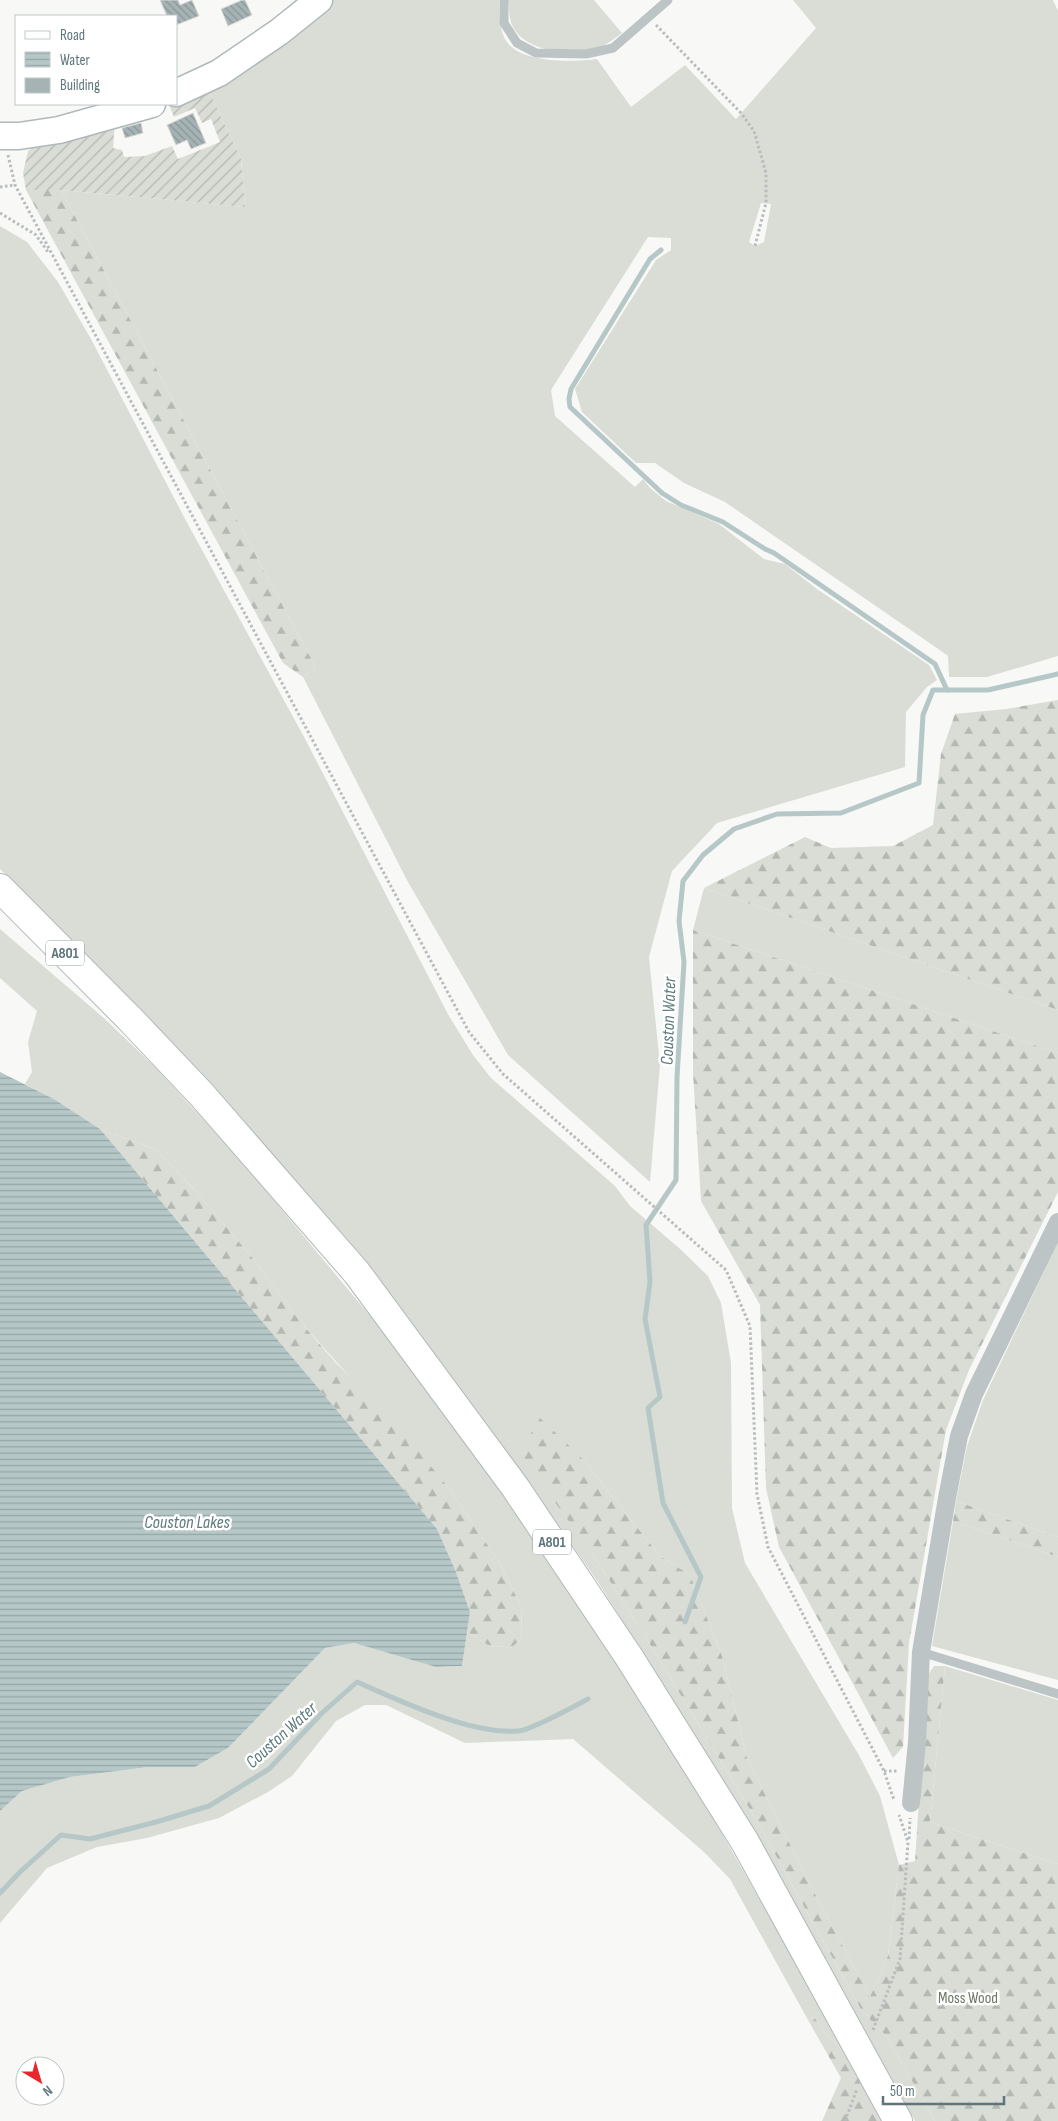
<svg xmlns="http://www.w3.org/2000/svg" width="1058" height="2121" font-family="'Sofia Sans Condensed',sans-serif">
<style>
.grass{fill:#daddd5;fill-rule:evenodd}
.forest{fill:url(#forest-firs)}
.garden{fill:url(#garden-furrows)}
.water{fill:url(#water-rules)}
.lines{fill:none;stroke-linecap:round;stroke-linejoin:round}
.stream{stroke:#b5c7c7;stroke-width:5}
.building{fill:url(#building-back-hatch);stroke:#dadad8}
.secondary-casing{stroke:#afb9bb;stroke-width:29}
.primary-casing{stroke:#b0b9bb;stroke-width:30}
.path{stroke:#b7bdbe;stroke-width:3;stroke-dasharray:2.5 2.5;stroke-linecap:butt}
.lane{stroke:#bcc4c6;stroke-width:9}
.street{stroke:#bcc4c6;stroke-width:18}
.secondary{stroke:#fff;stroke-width:26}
.primary{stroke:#fff;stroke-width:28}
.labels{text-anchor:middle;stroke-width:5;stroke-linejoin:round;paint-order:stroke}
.shield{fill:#fff;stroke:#8e9fa3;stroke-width:1}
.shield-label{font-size:15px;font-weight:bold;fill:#5e767b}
.park-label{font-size:16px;fill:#6c7962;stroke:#fff}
.water-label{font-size:18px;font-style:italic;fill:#5e7b7c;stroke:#fff}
</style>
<defs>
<pattern id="forest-firs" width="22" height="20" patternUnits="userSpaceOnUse" patternTransform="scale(1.25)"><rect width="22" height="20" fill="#daddd5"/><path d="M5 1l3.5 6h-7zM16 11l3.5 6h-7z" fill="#b4b8b2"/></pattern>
<pattern id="garden-furrows" width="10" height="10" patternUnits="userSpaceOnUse" patternTransform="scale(1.25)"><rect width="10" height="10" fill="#daddd5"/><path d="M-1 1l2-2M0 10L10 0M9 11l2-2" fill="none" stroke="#b4b8b2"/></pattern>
<pattern id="water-rules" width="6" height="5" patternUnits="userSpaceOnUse" patternTransform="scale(1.25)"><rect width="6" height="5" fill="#b5c7c7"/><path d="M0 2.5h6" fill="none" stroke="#96a6a7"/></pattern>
<pattern id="building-back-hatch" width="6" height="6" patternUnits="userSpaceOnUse" patternTransform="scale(1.25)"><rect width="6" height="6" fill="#a6b3b5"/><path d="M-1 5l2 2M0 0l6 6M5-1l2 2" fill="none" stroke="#8a9698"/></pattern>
</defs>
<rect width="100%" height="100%" fill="#f8f8f6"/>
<g class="grass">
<path d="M331 0H499C499 13 499 32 507 42 522 64 574 62 597 59L631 107 685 65 736 119 816 28 793 0H1053L1058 11V656L987 677H949L948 656 944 653 725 502 684 483 655 463H636L582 412 575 389 656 260 671 250V238L648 237 551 390 555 416 635 487 643 479 650 488 666 501 719 524 764 559 785 564 817 589 929 665 937 680 927 687 906 712 905 767 717 823 672 871 649 957 660 1065 650 1182 508 1055 408 882 303 677 316 668 61 190 245 207 241 159 208 89ZM761 203 771 204 764 242 755 246 749 242Z"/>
<path d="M508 0H594L622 33C612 40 603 48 591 50 567 55 525 51 513 27 509 20 509 8 508 0Z"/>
<path d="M0 226 27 242 58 282 91 339 184 517 304 737 449 1016 473 1055 491 1078 615 1186 630 1206 679 1248 708 1276 721 1303 731 1363 732 1508 745 1563 860 1757 880 1796 899 1865 888 1956 870 1997 806 1877 747 1758 722 1656 690 1575 660 1556 580 1456 588 1547 645 1636 754 1816 862 2011 887 2037 935 2121H915L706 1754 598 1582 489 1427 426 1344 174 1046 105 973 0 869Z"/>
<path d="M704 888 1058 1010V1053L693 930Z"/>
<path d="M0 929 105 1019 156 1068 237 1156 371 1317 412 1371 500 1488 641 1698 713 1818 850 2057 827 2036 814 2017 808 2020 730 1879 704 1852 573 1739 465 1743 386 1705H365L336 1721 292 1776 268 1792 219 1818 147 1838 97 1847 47 1868 0 1923V1811L22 1791 70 1777 148 1767H195L228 1748 325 1648 354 1643 437 1667 462 1666 467 1632 488 1645 511 1648 522 1638 521 1606 499 1562 448 1487 299 1320 251 1256 194 1189 155 1149 100 1129 54 1099 25 1084 32 1072 28 1042 37 1011 0 978Z"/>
<path d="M1058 1242V1537L956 1501 967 1446 983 1400Z"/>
<path d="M953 1521 1058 1557V1680L932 1646Z"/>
<path d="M945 1666 1058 1700V1864L930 1822Z"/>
</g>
<g class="forest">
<path d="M26 190H61L316 668 303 677 283 663Z"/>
<path d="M1058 700V1010L704 888 805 837 831 848 893 846 933 825 941 754 955 714 1006 709Z"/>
<path d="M693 930 1058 1053V1192L969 1370 946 1430 909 1643 903 1747 893 1758 779 1547 766 1488 760 1305 701 1201 693 1073Z"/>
<path d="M100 1129 155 1149 194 1189 251 1256 299 1320 336 1363 391 1418 448 1487 499 1562 521 1606 522 1638 511 1648 488 1645 467 1632 470 1612 456 1572 437 1529Z"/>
<path d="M539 1417 580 1456 660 1556 690 1575 722 1656 747 1758 806 1877 870 1997 888 1956 899 1865 915 1861 927 1677 934 1666H945L930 1822 1058 1864V2121H935L887 2037 862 2011 754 1816 645 1636 588 1547 520 1455Z"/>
<path d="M956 1501 1058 1537V1557L953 1521Z"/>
<path d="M814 2017 827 2036 850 2057 886 2121H822L841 2078 808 2020Z"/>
</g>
<path class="garden" d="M208 89 241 159 245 207 61 190H26L23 173 28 151 46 138 115 122 113 148 122 150 124 157 145 156 172 146 178 159 220 142 211 119 202 123 195 108 174 117 169 105Z"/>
<path class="water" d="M0 1072 54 1099 100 1129 437 1529 456 1572 470 1612 462 1666 436 1667 354 1643 325 1648 228 1748 195 1767H148L70 1777 22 1791 0 1811Z"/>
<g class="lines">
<g class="stream">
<path d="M661 250 650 259 571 389 569 399 570 407 662 493 681 505 723 522 765 549 774 553 935 664 947 690"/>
<path d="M685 1622 701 1577 663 1503 648 1408 660 1397 645 1319 650 1282 646 1225 676 1180 677 1077 684 962 679 921 683 881 703 855 734 829 777 814 841 813 919 783 923 715 933 690H988L1058 674"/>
<path d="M0 1893 20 1872 61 1835 90 1839 156 1822 209 1806 269 1769 322 1713 357 1682C400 1701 472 1735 518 1731 529 1731 575 1706 588 1699"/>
</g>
</g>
<g class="building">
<path d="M160 0H178L180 5 192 0 199 16 176 25V16H167Z"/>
<path d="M242 0H245L252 15 228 26 221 9Z"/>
<path d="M193 113 206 143 191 149 187 140 176 145 167 125Z"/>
<path d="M141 123 143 133 125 138 122 128Z"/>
</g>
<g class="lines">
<defs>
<g id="secondary">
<path d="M176 93 219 73 279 32 319 0"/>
<path d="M0 136H19L59 130 152 104"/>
</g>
<path id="primary" d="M0 888 129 1018 202 1095 357 1273 515 1487 629 1657 745 1842 898 2121"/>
</defs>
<use href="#secondary" class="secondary-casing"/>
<use href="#primary" class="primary-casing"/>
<g class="path">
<path d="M656 25 741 113 754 131 766 173V203L755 246"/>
<path d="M8 155 15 185 469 1032 503 1074 726 1270 750 1326 757 1494 768 1547 884 1771 894 1800"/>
<path d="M0 187 15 185"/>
<path d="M0 213 36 235 48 252"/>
<path d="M884 1771H898"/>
<path d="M909 1839 910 1818"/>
<path d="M873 2030 900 1959 908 1842 899 1815"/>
<path d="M845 2121 857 2089"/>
</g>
<g class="lane">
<path d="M504 0V23L517 43 536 53 586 54 613 48 668 0"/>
<path d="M921 1652 1058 1694"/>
</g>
<path class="street" d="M911 1803 917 1742 921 1652 947 1498 959 1436 974 1394 1058 1222"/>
<use href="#secondary" class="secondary"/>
<use href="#primary" class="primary"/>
</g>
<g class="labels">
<g class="shield">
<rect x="46" y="940.5" width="38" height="25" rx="4"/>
<rect x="533" y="1529.5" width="38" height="25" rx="4"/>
</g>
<g class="shield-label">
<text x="65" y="958">A801</text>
<text x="552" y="1547">A801</text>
</g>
<g class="park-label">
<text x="968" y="2003">Moss Wood</text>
</g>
<g class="water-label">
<text transform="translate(668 1021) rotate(-88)" y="6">Couston Water</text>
<text x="187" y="1528">Couston Lakes</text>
<text transform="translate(281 1735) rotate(-42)" y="6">Couston Water</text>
</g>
</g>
<rect x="15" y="15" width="162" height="90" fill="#ffffff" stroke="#bfc8ca"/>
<rect x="25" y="31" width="25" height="8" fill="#ffffff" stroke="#bfc8ca"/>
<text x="60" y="40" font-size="15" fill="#5e767b">Road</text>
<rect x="25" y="52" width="25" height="15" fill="url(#water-rules)" stroke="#bfc8ca"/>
<text x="60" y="65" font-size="15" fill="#5e767b">Water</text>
<rect x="25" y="78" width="25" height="15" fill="#a6b3b5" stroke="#bfc8ca"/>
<text x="60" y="90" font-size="15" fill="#5e767b">Building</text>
<g transform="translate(40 2081) rotate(142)"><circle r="24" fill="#ffffff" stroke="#bfc8ca"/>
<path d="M0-4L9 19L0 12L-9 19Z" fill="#e6282c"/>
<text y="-8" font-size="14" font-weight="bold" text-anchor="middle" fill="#5e767b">N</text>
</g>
<path d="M883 2096v8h121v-8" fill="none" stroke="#5e767b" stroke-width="2.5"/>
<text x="890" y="2096" font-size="15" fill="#5e767b" stroke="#ffffff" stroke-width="4" paint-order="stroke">50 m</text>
</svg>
